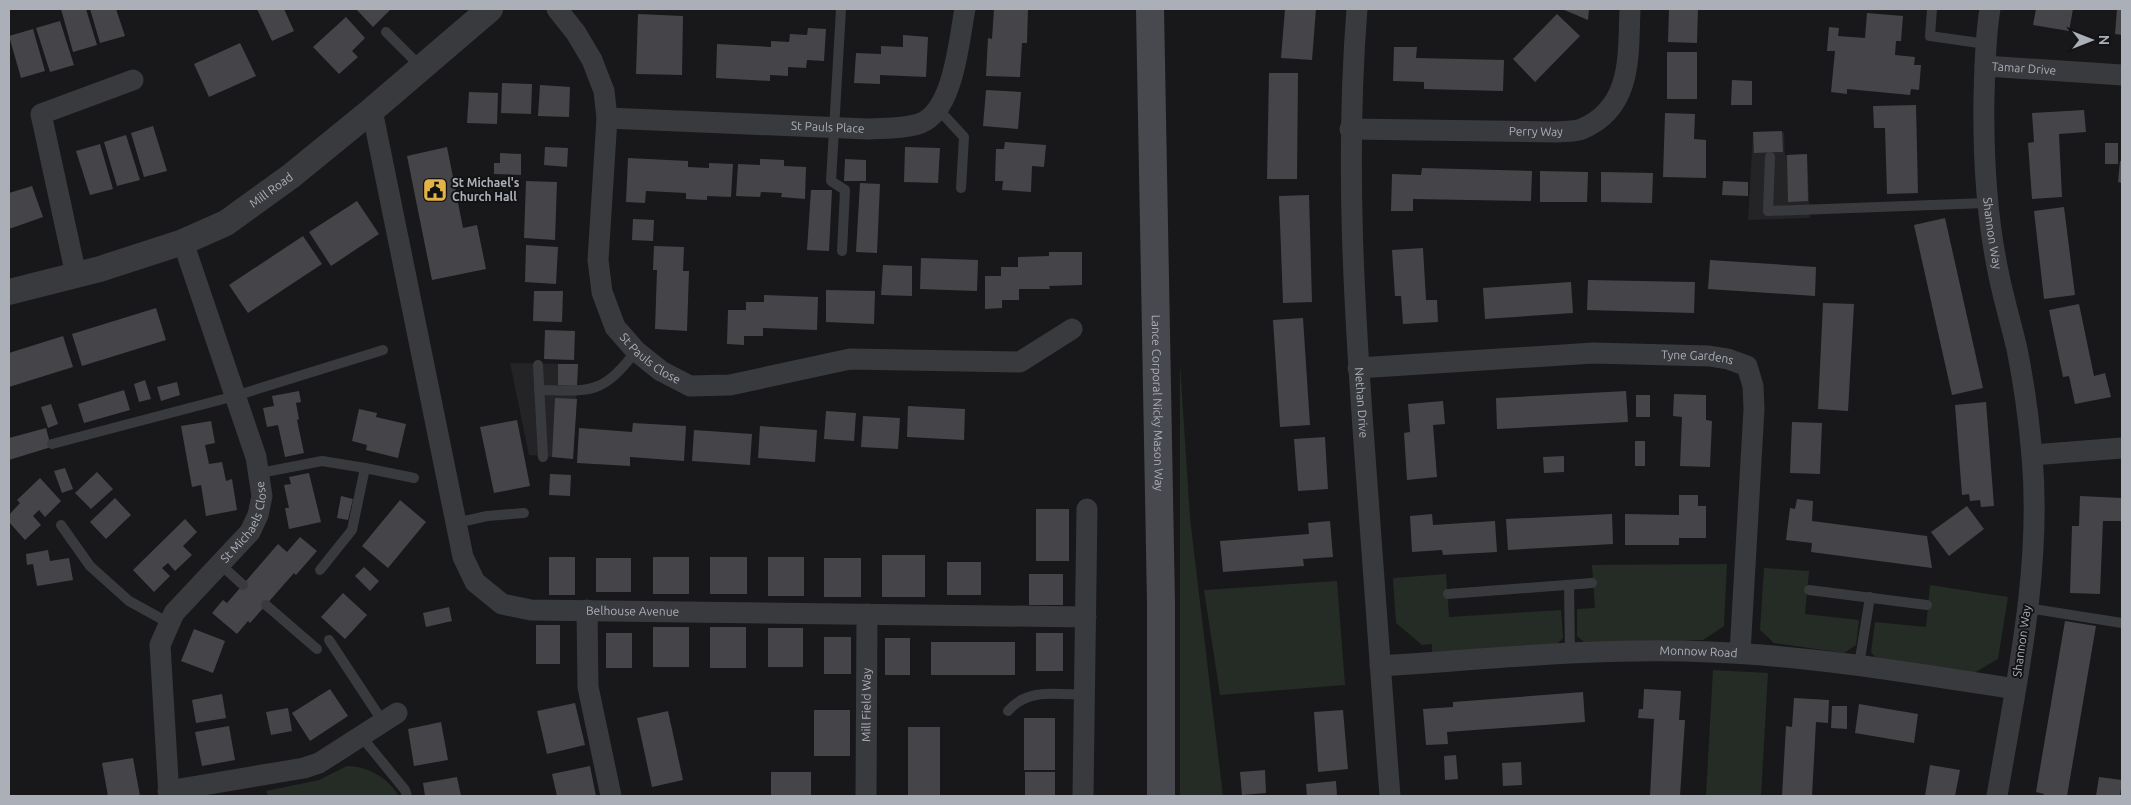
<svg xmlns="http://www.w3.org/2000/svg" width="2131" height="805" font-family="Ubuntu,sans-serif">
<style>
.built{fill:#242427}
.green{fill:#242c25}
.building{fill:#454549}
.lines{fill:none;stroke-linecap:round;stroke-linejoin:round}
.service{stroke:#393a3e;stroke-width:10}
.minor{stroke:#393a3e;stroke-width:21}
.tertiary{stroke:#393a3e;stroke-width:26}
.secondary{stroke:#47494e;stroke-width:28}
.labels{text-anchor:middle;stroke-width:4;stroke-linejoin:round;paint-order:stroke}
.street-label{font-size:12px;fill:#abafb8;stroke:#131315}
.poi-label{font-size:12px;font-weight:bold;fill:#abafb8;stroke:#131315;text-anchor:start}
</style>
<rect width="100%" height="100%" fill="#18181a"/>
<g class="built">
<path d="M1784 132 1785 155 1807 154 1810 218 1748 220 1753 133Z"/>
<path d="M510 363 578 364 573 459 529 455Z"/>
</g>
<g class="green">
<path d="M1180 364 1190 518 1223 796H1180Z"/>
<path d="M1727 564 1724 626 1703 640 1584 642 1577 636V609L1595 608 1592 565Z"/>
<path d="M1764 568 1809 571 1805 614 1859 620 1856 645 1844 653 1774 643 1760 630Z"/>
<path d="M1446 574 1449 617 1561 610 1563 638 1557 644 1432 653V644L1422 645 1396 623 1393 578Z"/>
<path d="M1337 581 1345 685 1220 695 1204 590Z"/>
<path d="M1930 585 2008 597 1998 659 1974 673 1875 657 1871 652 1875 622 1926 627Z"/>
<path d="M1713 670 1768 673 1761 796H1706Z"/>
<path d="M347 766C368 766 388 778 399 796H268L266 791 319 780Z"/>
</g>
<g class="building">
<path d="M61 9H86L97 45 73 52Z"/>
<path d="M90 9H116L125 36 100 43Z"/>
<path d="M257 9H284L294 31 272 41Z"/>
<path d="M356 9H391L373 27Z"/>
<path d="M994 9H1028L1027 43H1022L1020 77 986 76 988 38 992 39Z"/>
<path d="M1285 9H1316L1312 60 1281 58Z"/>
<path d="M1562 9H1589L1588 20Z"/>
<path d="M1669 9H1698L1697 43 1668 42Z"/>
<path d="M2036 9H2073L2069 31 2033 25Z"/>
<path d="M2117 9H2122V35L2115 34Z"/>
<path d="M1867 13 1903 16 1901 41H1896L1895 55 1915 57 1914 65H1921L1919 90 1911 89 1910 95 1847 89V94L1831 92 1835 51H1827L1829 27 1839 28 1838 36 1865 38Z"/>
<path d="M638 14 683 16 682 75 636 74Z"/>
<path d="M1557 14 1580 36 1535 82 1513 59Z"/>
<path d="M346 17 365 38 352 51 358 57 339 74 313 47Z"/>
<path d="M60 21 74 65 50 72 36 28Z"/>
<path d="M808 28 826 29 824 61 807 60 806 68 788 67V76L770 75V81L716 78 717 44 771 47V41L789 42 790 34 807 35Z"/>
<path d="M33 29 45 71 21 78 9 36Z"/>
<path d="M903 35 928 37 926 77 880 75V84L854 83 856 53 881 54V46L903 47Z"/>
<path d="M240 43 256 76 209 97 194 64Z"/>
<path d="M1394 47H1417L1416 58 1504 60 1503 91 1424 89V82L1393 81Z"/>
<rect x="1667" y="52" width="30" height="47"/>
<path d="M1269 73H1298L1297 179H1267Z"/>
<path d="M1732 80 1752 81V105H1731Z"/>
<path d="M502 83 532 84 531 114 501 113Z"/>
<path d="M540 85 570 87 569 117 538 116Z"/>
<path d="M986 90 1021 92 1018 129 983 126Z"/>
<path d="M469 92 498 93 497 124 467 123Z"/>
<path d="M1916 105 1918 193 1887 194 1885 128H1874L1873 106Z"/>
<path d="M2084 110 2086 132 2059 134 2062 197 2032 199 2028 143 2034 142 2032 113Z"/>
<path d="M1665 113 1695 114 1694 139 1706 140V178L1663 177Z"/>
<path d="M153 126 167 171 144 177 131 133Z"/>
<path d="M1782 131 1783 152 1754 153 1753 132Z"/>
<path d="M126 135 140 180 117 186 104 142Z"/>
<path d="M1005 142 1046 145 1044 167 1032 166 1031 192 1002 190 1003 181H995L996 149H1004Z"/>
<rect x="2105" y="143" width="13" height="21"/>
<path d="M100 144 113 189 90 195 76 151Z"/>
<path d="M447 147 463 228 477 225 486 269 432 280 407 156Z"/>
<path d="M545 147 568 148 567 167 544 165Z"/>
<path d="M905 147 940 148 938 183 904 182Z"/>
<path d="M500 153 521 154V175L494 174V163H500Z"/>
<path d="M1807 154 1808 201 1788 202 1787 155Z"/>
<path d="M628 158 688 161V167L709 168V163L733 164 731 197 707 196V200L686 199V193L646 191 645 203 626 202Z"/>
<path d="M760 159 784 160V166L806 167 805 199 781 197 782 193 761 192 760 197 736 196 738 164 760 165Z"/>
<path d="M845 159 866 160V181H844Z"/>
<path d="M2120 161H2122V183L2118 182Z"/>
<path d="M1422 168 1532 171 1531 201 1413 199V211H1391L1392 174 1421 175Z"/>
<path d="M1540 171 1588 172 1587 202H1540Z"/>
<path d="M1601 172 1653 173 1652 203 1601 202Z"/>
<path d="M526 181 557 182 555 240 524 238Z"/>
<path d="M1723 181 1748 182V196L1722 195Z"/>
<path d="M860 183 880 184 877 253 856 252Z"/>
<path d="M32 186 43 217 9 229V193Z"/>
<path d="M811 190H832L829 251 807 250Z"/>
<path d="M1309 195 1312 302 1283 303 1279 196Z"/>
<path d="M357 201 379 234 331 266 309 232Z"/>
<path d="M2064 207 2075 295 2044 299 2034 211Z"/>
<path d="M1945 218 1983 388 1952 395 1914 225Z"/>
<path d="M633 219 654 220 653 241 632 240Z"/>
<path d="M303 236 322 264 248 313 229 285Z"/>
<path d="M526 245 558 247 556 284 525 282Z"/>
<path d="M654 246 684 247 683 271H689L687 331 655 329 657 270H653Z"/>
<path d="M1423 248 1426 300H1437L1438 322 1403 324 1401 296H1395L1392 250Z"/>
<path d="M1049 252H1082V285L1049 286 1050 289H1019V300H1002V308L985 309V276H1001V267H1018V257L1049 256Z"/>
<path d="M921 258 978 260 977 291 920 289Z"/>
<path d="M1710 260 1816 267 1815 296 1708 289Z"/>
<path d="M883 265 912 266V296L881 295Z"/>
<path d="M1588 280 1695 282 1694 313 1587 310Z"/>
<path d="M1571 282 1573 313 1485 319 1483 288Z"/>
<path d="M826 290 875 291 874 324 826 322Z"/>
<path d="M534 291H563L562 322 533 321Z"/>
<path d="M764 295 818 297 817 330 763 328V336H744V345L727 344 728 310H746V302H764Z"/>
<path d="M1823 303 1854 304 1848 411 1818 409Z"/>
<path d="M2079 304 2094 376 2105 373 2111 397 2075 404 2069 376 2063 377 2049 310Z"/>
<path d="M156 308 166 340 82 366 72 334Z"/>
<path d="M1303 318 1310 425 1280 427 1273 320Z"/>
<path d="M545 330 575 331 574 360 544 359Z"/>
<path d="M63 336 73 367 9 387V353Z"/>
<path d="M558 364H578L577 386 558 385Z"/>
<path d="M145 380 151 399 139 402 134 384Z"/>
<path d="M177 382 180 395 161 401 157 387Z"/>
<path d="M124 390 130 410 84 423 78 404Z"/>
<path d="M299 391 301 402 296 403 299 419 297 420 304 453 285 457 278 425 267 427 263 408 274 406 272 396Z"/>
<path d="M1626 391 1628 422 1497 429 1496 398Z"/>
<path d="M1674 394 1706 395V420L1712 421 1710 467 1680 466 1682 417 1673 416Z"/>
<rect x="1636" y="395" width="14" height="22"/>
<path d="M555 398 577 399 573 459 552 457Z"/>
<path d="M1443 401 1445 424 1433 425 1437 477 1407 480 1404 433 1410 432 1408 404Z"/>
<path d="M1986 402 1994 506 1981 507 1980 500 1970 501 1969 494 1962 495 1955 405Z"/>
<path d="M51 404 58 424 48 428 41 407Z"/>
<path d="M908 406 965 409 964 440 907 437Z"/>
<path d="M359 409 377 413 376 417 406 424 398 458 366 450 367 445 352 441Z"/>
<path d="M826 411 856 413 854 441 824 439Z"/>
<path d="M863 416 900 418 898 449 861 447Z"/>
<path d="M517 420 530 486 494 493 480 427Z"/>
<path d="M211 421 215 443 205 445 209 464 222 462 226 481 232 479 237 510 206 516 201 485 192 487 181 426Z"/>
<path d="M1792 422 1822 423 1820 474 1790 473Z"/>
<path d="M633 423 686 426 684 461 630 457V466L577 463 579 428 632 432Z"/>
<path d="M760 426 817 430 815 462 758 458Z"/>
<path d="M46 428 51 447 9 460V438Z"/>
<path d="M694 430 752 434 750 465 692 461Z"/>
<path d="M1325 437 1328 489 1298 491 1294 439Z"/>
<rect x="1635" y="441" width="10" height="25"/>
<path d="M1564 456V472L1544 473 1543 457Z"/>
<path d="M65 468 73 489 62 493 54 471Z"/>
<path d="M97 472 113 489 91 509 75 493Z"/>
<path d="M309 473 321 522 289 529 285 508H289L284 485 291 484 289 477Z"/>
<path d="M550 474 571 475 570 496 549 495Z"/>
<path d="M40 478 61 501 45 517 39 510 33 516 41 525 25 540 9 522V515L20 503 17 500Z"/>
<path d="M1679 495H1698V506H1706V538H1679V545H1625V514L1679 515Z"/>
<path d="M341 496 353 499 348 520 337 518Z"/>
<path d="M2080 496 2122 498V521H2103L2100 594 2070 593 2072 526H2079Z"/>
<path d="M115 498 131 515 106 539 90 522Z"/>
<path d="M1797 499 1813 501 1812 521 1927 536 1932 568 1811 552 1812 543 1786 540 1790 508 1795 509Z"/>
<path d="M400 500 426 522 388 568 362 546Z"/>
<path d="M1967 506 1984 529 1949 556 1931 532Z"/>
<rect x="1036" y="509" width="33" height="52"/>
<path d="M1432 514 1433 525 1495 521 1497 552 1443 555 1442 550 1412 552 1410 516Z"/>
<path d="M1612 514 1613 544 1508 550 1506 519Z"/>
<path d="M185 519 197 532 183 546 192 555 175 571 168 563 162 568 170 576 154 592 133 570Z"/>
<path d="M1330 521 1333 557 1303 559 1304 566 1223 572 1220 541 1309 534 1308 523Z"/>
<path d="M300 537 317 551 296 575 294 573 250 623 248 621 237 634 212 613 223 600 227 603 278 544 287 552Z"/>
<path d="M48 550 50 561 69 558 73 580 37 586 33 564 27 565 26 554Z"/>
<rect x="882" y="555" width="43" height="42"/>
<rect x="549" y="557" width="26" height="38"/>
<rect x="653" y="557" width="36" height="37"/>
<rect x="710" y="557" width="37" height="37"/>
<rect x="768" y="557" width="36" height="39"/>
<rect x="596" y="558" width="35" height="34"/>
<rect x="824" y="558" width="37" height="39"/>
<rect x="947" y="562" width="34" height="33"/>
<path d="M364 567 379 581 370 591 355 576Z"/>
<rect x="1029" y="574" width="34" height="31"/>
<path d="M343 593 367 615 345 639 321 617Z"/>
<path d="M449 607 452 621 426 627 423 613Z"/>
<path d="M2065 621 2096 626 2067 796H2043L2044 794 2036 792Z"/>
<rect x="536" y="625" width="24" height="39"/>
<rect x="653" y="627" width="36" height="40"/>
<rect x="710" y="627" width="36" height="41"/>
<rect x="768" y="628" width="35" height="39"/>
<path d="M194 629 225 641 213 673 181 661Z"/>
<rect x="606" y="633" width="26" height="35"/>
<rect x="1036" y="633" width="27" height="38"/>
<rect x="824" y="637" width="27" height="37"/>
<rect x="885" y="638" width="25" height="37"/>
<rect x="931" y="642" width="84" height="33"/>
<path d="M330 689 348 716 310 741 292 713Z"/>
<path d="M1644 689 1681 691 1679 720H1685L1680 796H1650L1654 719 1638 718 1639 709H1643Z"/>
<path d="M1583 692 1585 722 1447 732 1448 744 1426 745 1423 709 1453 707V702Z"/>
<path d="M222 694 226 718 196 723 192 700Z"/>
<path d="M1794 698 1829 700 1828 723 1816 722 1812 796H1782L1786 726 1792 727Z"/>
<path d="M575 703 585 745 547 754 537 711Z"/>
<path d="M1859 704 1918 714 1914 743 1855 733Z"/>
<path d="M1832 706H1847V729L1831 728Z"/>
<path d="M288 708 292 731 271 735 266 712Z"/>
<rect x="814" y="710" width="36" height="46"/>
<path d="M1343 710 1348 769 1318 772 1314 712Z"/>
<path d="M668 711 683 780 652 787 637 718Z"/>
<rect x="1024" y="718" width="31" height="52"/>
<path d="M441 722 448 760 414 766 408 729Z"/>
<path d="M229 726 235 760 202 766 195 732Z"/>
<rect x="908" y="727" width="32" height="69"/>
<path d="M1456 755 1458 779 1445 780 1444 756Z"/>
<path d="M133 758 140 796H108L102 763Z"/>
<path d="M1521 762 1522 785 1503 786 1502 763Z"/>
<path d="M1930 765 1960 770 1955 796H1925Z"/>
<path d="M590 766 596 796H557L552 774Z"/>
<path d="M1265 770 1266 793 1242 795 1240 772Z"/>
<rect x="771" y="772" width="40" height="24"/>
<rect x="1025" y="772" width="30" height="24"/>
<path d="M457 777 461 796H425L423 783Z"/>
<path d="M2099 777 2122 780 2120 796H2096Z"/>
<path d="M1336 781 1337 796H1307L1306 784Z"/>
</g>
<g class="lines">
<g class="service">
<path d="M841 9 831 181 845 190 842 251"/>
<path d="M1932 9 1930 36 1986 44"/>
<path d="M386 32 421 67"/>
<path d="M939 110 964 137 961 188"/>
<path d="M1770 157 1768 211 1986 203"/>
<path d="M538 365 543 457"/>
<path d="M539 390C592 391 602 395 636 351"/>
<path d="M52 444 235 396 383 350"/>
<path d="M365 468 414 478"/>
<path d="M260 473 322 461 365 468 352 530 320 570"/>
<path d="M456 523 487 516 524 513"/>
<path d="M61 525 90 566 129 601 169 623"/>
<path d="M220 564 243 585"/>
<path d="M1569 585 1570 653"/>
<path d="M1809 590 1927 605"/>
<path d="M1448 594 1592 583"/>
<path d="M266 605 317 649"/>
<path d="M2027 608 2122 623"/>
<path d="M329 640 383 722"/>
<path d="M1859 665 1870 597"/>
<path d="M1008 711C1027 688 1057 694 1084 695"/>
<path d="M361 736 405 790 407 796"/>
</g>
<g class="minor">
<path id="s1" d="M557 9 576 33 592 60 604 91 607 118 598 260 602 292 615 327 636 351 661 371 690 386 730 385 850 359 1020 362 1072 329"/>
<path id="s2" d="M1357 9C1345 158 1354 307 1365 456 1373 570 1381 683 1390 796"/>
<path id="s3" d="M1990 9C1985 38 1985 67 1984 96 1983 156 1986 213 1998 271 2003 297 2011 323 2017 349 2024 384 2029 420 2032 456 2042 570 2016 684 1997 796"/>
<path id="s4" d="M1985 66 2122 75"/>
<path id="s5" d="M372 110 463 557 475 582 502 604 531 610 1086 617"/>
<path id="s6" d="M607 118 868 129C885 128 905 129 921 123 954 110 959 39 965 9"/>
<path id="s7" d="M1350 129 1556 132C1564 131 1575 132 1582 129 1633 107 1628 55 1630 9"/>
<path d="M76 275 41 114 133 80"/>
<path id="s8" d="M1358 368 1593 353 1709 356 1728 359 1747 366 1753 386 1754 409 1740 653"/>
<path d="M2032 455 2122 448"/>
<path d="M587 610 588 687 611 796"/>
<path id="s9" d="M1380 666C1490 659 1600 647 1710 652 1813 656 1913 673 2015 689"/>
<path d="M168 791 304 768 319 763 397 713"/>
<path id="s10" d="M169 796 160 645 174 613 250 532 258 515 262 496 256 457 183 242"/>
<path id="s11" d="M866 796 867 614"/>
<path d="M1083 796 1087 509"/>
</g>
<path class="tertiary" id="s12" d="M9 292 100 269 183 242 226 223 291 176 372 110 490 9"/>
<path class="secondary" id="s13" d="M1150 9 1161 603V796"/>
</g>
<defs>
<symbol id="civic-square" viewBox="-11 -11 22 22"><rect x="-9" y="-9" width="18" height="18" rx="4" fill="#e2b347" stroke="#131315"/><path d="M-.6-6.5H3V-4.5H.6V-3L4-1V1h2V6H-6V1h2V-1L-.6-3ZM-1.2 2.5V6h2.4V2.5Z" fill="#111"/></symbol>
</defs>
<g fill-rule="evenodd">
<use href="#civic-square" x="421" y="176" width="28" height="28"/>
</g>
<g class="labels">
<g class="street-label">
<text dy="4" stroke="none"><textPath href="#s4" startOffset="39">Tamar Drive</textPath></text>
<text dy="4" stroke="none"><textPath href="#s6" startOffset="221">St Pauls Place</textPath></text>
<text dy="4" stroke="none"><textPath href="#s7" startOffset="186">Perry Way</textPath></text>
<text dy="4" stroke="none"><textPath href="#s12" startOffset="284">Mill Road</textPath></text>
<text dy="4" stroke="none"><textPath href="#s3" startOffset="225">Shannon Way</textPath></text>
<text dy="4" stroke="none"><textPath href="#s1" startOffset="382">St Pauls Close</textPath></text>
<text dy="4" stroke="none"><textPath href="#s8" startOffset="340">Tyne Gardens</textPath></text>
<text dy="4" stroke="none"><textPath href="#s13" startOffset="394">Lance Corporal Nicky Mason Way</textPath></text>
<text dy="4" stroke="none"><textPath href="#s2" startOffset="394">Nethan Drive</textPath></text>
<text dy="4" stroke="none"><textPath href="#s10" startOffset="304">St Michaels Close</textPath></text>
<text dy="4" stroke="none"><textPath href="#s5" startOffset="650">Belhouse Avenue</textPath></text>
<text transform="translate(2022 641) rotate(-82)" y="4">Shannon Way</text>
<text dy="4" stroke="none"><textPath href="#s9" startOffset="319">Monnow Road</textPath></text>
<text dy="4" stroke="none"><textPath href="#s11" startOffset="91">Mill Field Way</textPath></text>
</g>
<g class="poi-label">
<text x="452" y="187">St Michael's<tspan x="452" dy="14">Church Hall</tspan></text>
</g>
</g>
<rect width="2131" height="805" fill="none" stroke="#abafb8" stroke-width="20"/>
<g transform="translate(2091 40) rotate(90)" stroke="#131315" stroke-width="4" paint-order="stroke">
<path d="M0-4L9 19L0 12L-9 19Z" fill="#abafb8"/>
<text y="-8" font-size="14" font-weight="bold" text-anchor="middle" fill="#abafb8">N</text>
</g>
</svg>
